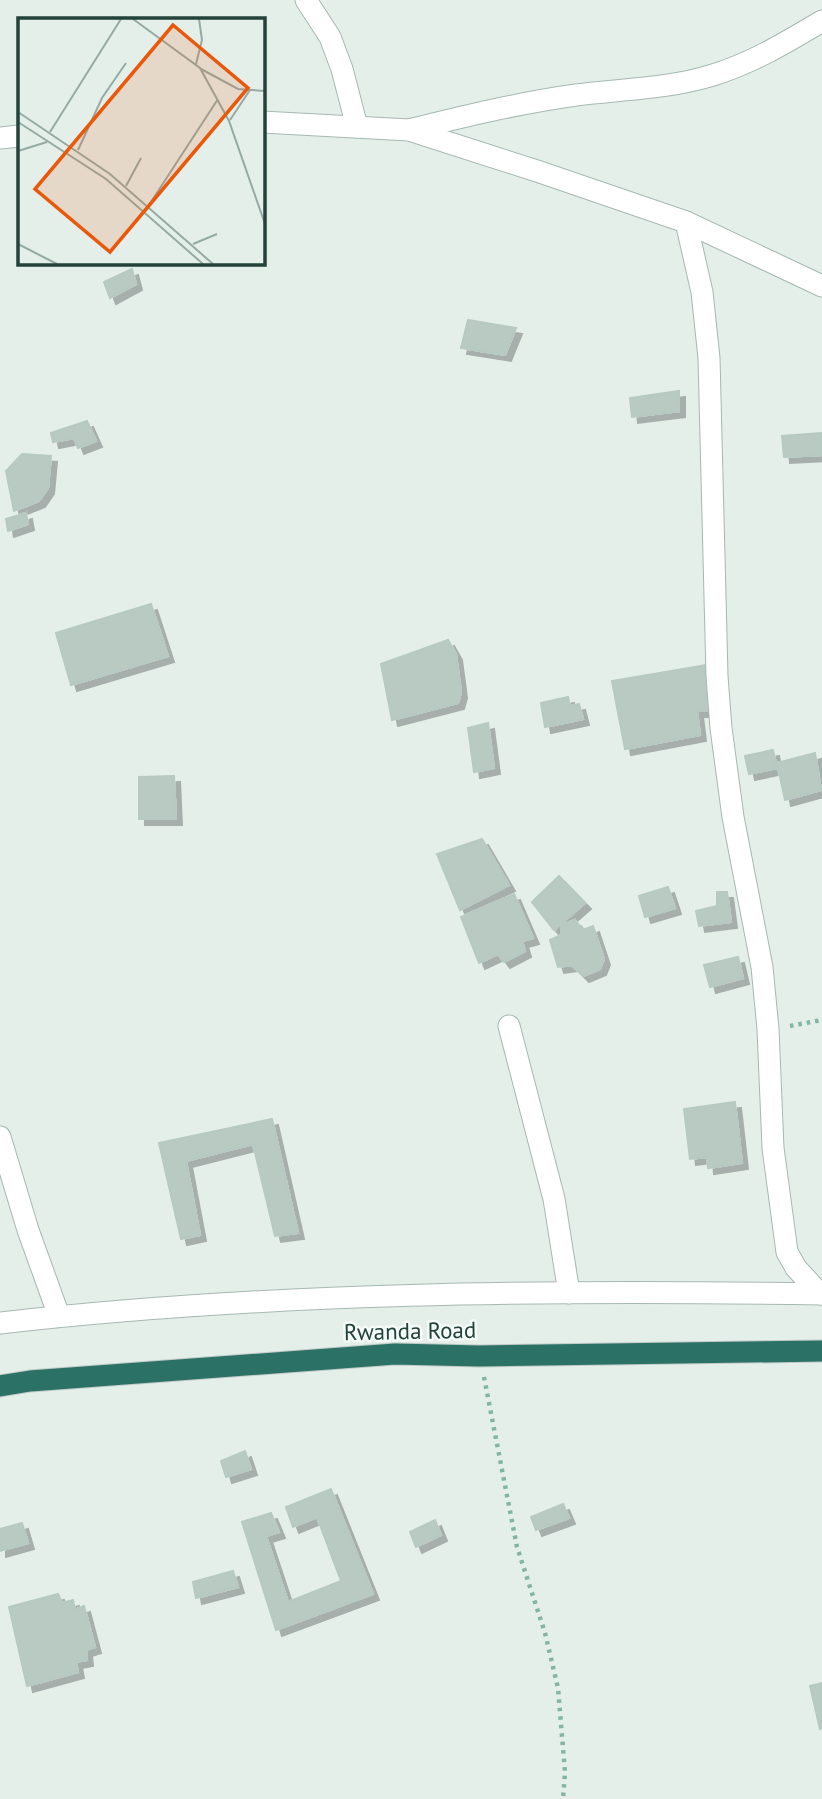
<svg xmlns="http://www.w3.org/2000/svg" width="822" height="1799" font-family="'PT Sans',sans-serif">
<style>
.building{fill:#b9cac3;stroke:#b6c9c2;stroke-width:2;filter:url(#shadow)}
.lines{fill:none;stroke-linecap:round;stroke-linejoin:round}
.minor-casing{stroke:#a6b8b2;stroke-width:23}
.highway-casing{stroke:#c1cac8;stroke-width:23}
.path{stroke:#82b5a6;stroke-width:4.5;stroke-dasharray:3.5 5;stroke-linecap:butt}
.minor{stroke:#fff;stroke-width:21}
.highway{stroke:#2b7165;stroke-width:21}
.labels{text-anchor:middle;stroke-width:5;stroke-linejoin:round;paint-order:stroke}
.street-label{font-size:23px;fill:#22423a;stroke:#f5fbf8}
.inset-road{fill:none;stroke:#96aaa4;stroke-width:2}
.view{fill:#e8590c;fill-opacity:0.15;stroke:#e8590c;stroke-width:3.5}
.inset-edge{fill:none;stroke:#22423a;stroke-width:3.5}
</style>
<defs>
<filter id="shadow"><feDropShadow dx="6" dy="6" stdDeviation="0" flood-color="#0004"/></filter>
</defs>
<rect width="100%" height="100%" fill="#e4efea"/>
<g class="building">
<path d="M132 269 136 284 110 298 104 282Z"/>
<path d="M468 320 516 328 505 355 461 348Z"/>
<path d="M679 391V411L632 417 630 398Z"/>
<path d="M87 421 96 441 78 448 74 438 53 442 51 433Z"/>
<path d="M822 433V455L784 457 782 436Z"/>
<path d="M22 454 51 456 48 488 39 501 14 511 6 471Z"/>
<path d="M26 513 28 524 8 531 6 519Z"/>
<path d="M151 604 168 656 71 685 56 633Z"/>
<path d="M448 640 456 654 461 692 458 703 392 720 381 664Z"/>
<path d="M707 665 709 711H697L700 735 625 749 612 681Z"/>
<path d="M568 697 570 706 579 704 583 719 545 727 541 703Z"/>
<path d="M488 723 494 768 474 772 468 728Z"/>
<path d="M773 750 777 768 749 774 745 756Z"/>
<path d="M815 753 821 790 785 800 777 763Z"/>
<path d="M174 776 176 819H139V777Z"/>
<path d="M482 839 509 885 460 910 437 854Z"/>
<path d="M559 876 585 903 554 930 532 902Z"/>
<path d="M668 887 675 908 645 917 639 896Z"/>
<path d="M717 892H727L731 922 699 926 696 911 717 906Z"/>
<path d="M514 894 533 938 522 941 525 951 504 962 498 954 479 963 461 917Z"/>
<path d="M575 920 583 930 593 926 604 959 600 969 583 976 572 965 558 967 550 940 561 935 562 925Z"/>
<path d="M738 957 743 978 710 987 704 965Z"/>
<path d="M735 1102 742 1163 708 1168 707 1157 690 1159 684 1109Z"/>
<path d="M272 1119 298 1233 275 1236 253 1144 186 1161 200 1235 181 1239 159 1143Z"/>
<path d="M245 1451 251 1469 226 1477 221 1461Z"/>
<path d="M331 1489 373 1594 276 1630 242 1522 271 1513 279 1532 266 1536 288 1602 341 1581 317 1517 293 1527 286 1507Z"/>
<path d="M563 1504 569 1518 536 1530 531 1517Z"/>
<path d="M435 1520 441 1535 416 1547 410 1532Z"/>
<path d="M22 1523 28 1543 0 1551V1529Z"/>
<path d="M233 1571 238 1587 196 1598 193 1582Z"/>
<path d="M58 1594 62 1603 73 1600 75 1610 84 1606 95 1647 86 1650 87 1660 76 1662 78 1672 27 1686 9 1607Z"/>
<path d="M822 1683V1728L820 1729 810 1686Z"/>
</g>
<g class="lines">
<defs>
<g id="minor">
<path d="M306 0 330 37 342 69 357 127"/>
<path d="M262 122 409 130 537 171 686 222 822 286"/>
<path d="M409 130C465 116 519 103 576 95 622 89 668 89 713 75 754 62 785 43 822 21"/>
<path d="M0 138 19 136"/>
<path d="M686 222 702 292 709 358 717 676 721 728 733 817 762 967 768 1029 773 1148 787 1252 796 1268 820 1294"/>
<path d="M509 1026 554 1199 569 1293"/>
<path d="M0 1137 28 1230 59 1316"/>
<path d="M0 1323C273 1292 548 1290 822 1294"/>
</g>
<path id="highway" d="M0 1386 30 1381 395 1354 479 1356 822 1351"/>
</defs>
<use href="#minor" class="minor-casing"/>
<use href="#highway" class="highway-casing"/>
<g class="path">
<path d="M790 1026 822 1020"/>
<path d="M484 1377 517 1547 545 1633 558 1688 565 1772 563 1799"/>
</g>
<use href="#minor" class="minor"/>
<use href="#highway" class="highway"/>
</g>
<g class="labels">
<g class="street-label">
<text transform="translate(410 1331) rotate(-1)" y="8">Rwanda Road</text>
</g>
</g>
<g transform="translate(18 18)">
<rect width="247" height="247" fill="#e4efea"/>
<path class="inset-road" d="M115 1 182 50 211 103 247 206M178 46 184 22 181 1M183 51 220 71 247 73M0 94 92 156 195 246M212 102 232 72M0 104 88 161 185 246M32 114 103 1M60 132 84 80 108 45M0 133 29 124M108 168 123 140M131 187 200 81M0 226 39 246M175 226 199 216"/>
<path class="view" d="M155 7 230 70 92 234 17 171Z"/>
<rect width="247" height="247" class="inset-edge"/>
</g>
</svg>
